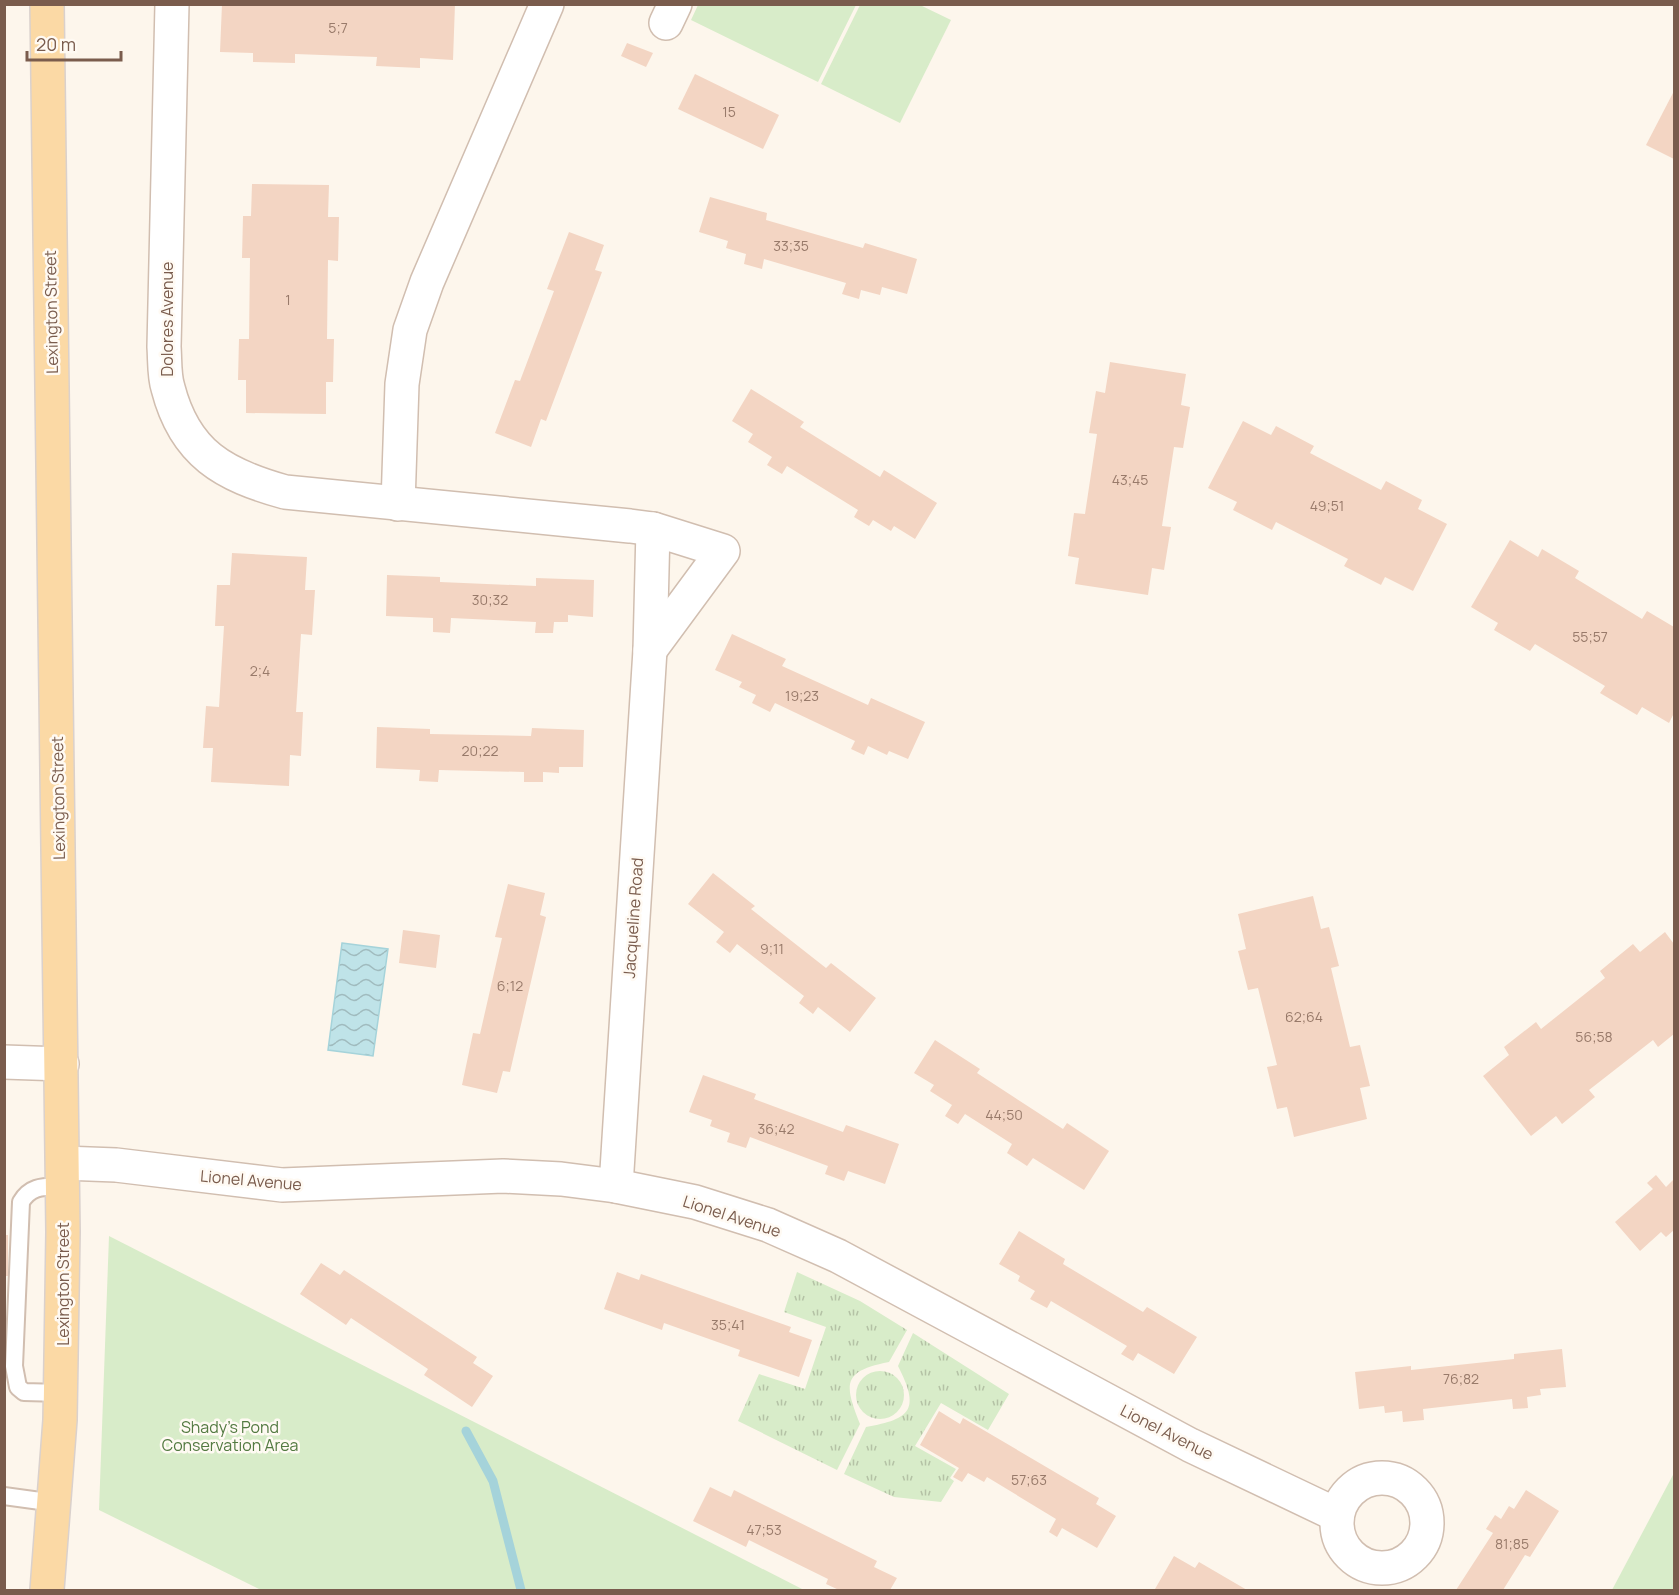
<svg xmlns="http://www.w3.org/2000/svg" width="1679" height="1595" font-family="Manrope,sans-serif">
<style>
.grass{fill:url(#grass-tufts)}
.green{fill:#d8ecc9}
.water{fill:url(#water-waves);stroke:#a5d3da;stroke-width:1.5}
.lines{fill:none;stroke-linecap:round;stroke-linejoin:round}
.stream{stroke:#a5d3da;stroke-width:9}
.building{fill:#f3d5c3}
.service-casing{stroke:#d1beb0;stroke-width:20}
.minor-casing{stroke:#d1beb0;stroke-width:36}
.primary-casing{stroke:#dad1cd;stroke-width:36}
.service{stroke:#fff;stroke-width:16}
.minor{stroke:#fff;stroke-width:33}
.primary{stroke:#fbd9a5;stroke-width:33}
.labels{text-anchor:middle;stroke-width:5;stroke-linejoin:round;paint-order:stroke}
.number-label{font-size:14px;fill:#987a6a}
.street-label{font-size:16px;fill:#7a5c4d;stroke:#fffaf3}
.park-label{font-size:16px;fill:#537a41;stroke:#fffaf3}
</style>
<defs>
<pattern id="grass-tufts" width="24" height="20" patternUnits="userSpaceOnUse" patternTransform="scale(1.5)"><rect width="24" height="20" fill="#d8ecc9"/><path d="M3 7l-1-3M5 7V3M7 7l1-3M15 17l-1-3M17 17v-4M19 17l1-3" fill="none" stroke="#b4c2a5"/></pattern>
<pattern id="water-waves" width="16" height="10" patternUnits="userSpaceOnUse" patternTransform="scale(1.5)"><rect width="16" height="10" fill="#bfe3e8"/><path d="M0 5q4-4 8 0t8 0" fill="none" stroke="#a0bbbe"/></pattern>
</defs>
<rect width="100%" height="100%" fill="#fdf6ec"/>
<g class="grass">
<path d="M797 1272 860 1301 907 1330 889 1362C842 1371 844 1384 860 1424L837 1470 738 1421 759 1374 805 1389 826 1327 784 1312Z"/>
<path d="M913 1333 1009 1394 988 1430 941 1403 915 1446 956 1469 950 1478 954 1481 941 1502 894 1497 844 1474 866 1427C912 1419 920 1409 898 1366Z"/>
<circle cx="880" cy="1395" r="24"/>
</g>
<g class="green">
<path d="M698 5V4L856 5 818 82 691 20Z"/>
<path d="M860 5H920L951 20 900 123 821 84Z"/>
<path d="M109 1236 804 1590H261L99 1510Z"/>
<path d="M1674 1473V1590H1612Z"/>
</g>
<path class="water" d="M342 943 388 949 373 1056 328 1050Z"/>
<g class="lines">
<path class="stream" d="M466 1431 493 1481 521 1590"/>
</g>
<g class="building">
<path d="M222 4H455L453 60 420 58V68L376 66 377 57 295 54V63L253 62V53L220 52Z"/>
<path d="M627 43 653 53 646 67 621 56Z"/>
<path d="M695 74 779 115 763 149 678 109Z"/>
<path d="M1674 91V159L1646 145Z"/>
<path d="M252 184 329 185 328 217H339L338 261 328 260 327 339H334L333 382H326V414L246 413V380H238L239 339H249L250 258H242L243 216H251Z"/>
<path d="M710 197 767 213 766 220 863 248 865 243 917 259 907 294 882 287 880 295 861 290 859 299 842 294 846 283 764 259 762 269 744 264 746 254 726 248 728 241 699 232Z"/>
<path d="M569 232 604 245 595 270 602 272 546 421 541 419 531 447 495 433 515 380 520 381 554 291 547 289Z"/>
<path d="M1110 362 1186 374 1181 405 1190 407 1183 448 1174 447 1162 526 1171 527 1164 570 1152 568 1148 595 1075 584 1079 558 1068 556 1074 513 1085 514 1097 434 1089 433 1096 391 1105 393Z"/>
<path d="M751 389 804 422 800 427 880 477 884 470 937 503 915 539 894 526 891 531 873 520 869 526 854 517 858 510 787 466 782 474 767 465 772 457 748 442 753 434 732 421Z"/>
<path d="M1243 421 1271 435 1276 426 1314 446 1310 453 1381 490 1386 481 1422 500 1418 509 1447 524 1413 591 1385 577 1381 585 1344 566 1348 559 1276 522 1272 530 1233 510 1237 502 1208 488Z"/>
<path d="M1510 540 1538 557 1542 549 1579 571 1575 578 1642 619 1647 611 1674 627V713L1669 723 1642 707 1637 715 1600 693 1605 686 1535 644 1530 651 1494 630 1498 623 1471 607Z"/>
<path d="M232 553 307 557 305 590H315L312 635 301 634 296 712H303L301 756 290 755 289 786 211 782 213 748H203L206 706 219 707 224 626H215L217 585H230Z"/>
<path d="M387 575 440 577V582L536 586V578L594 580 593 617 568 615V622H554L553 633H535L536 622 451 618 450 633 433 632V618L386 616Z"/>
<path d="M732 634 786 659 782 666 868 705 871 698 925 722 908 759 889 751 887 755 868 746 864 755 851 749 855 741 775 703 770 712 752 703 756 695 739 687 742 682 715 670Z"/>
<path d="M377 727 430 729V734L531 736 532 728 584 730 583 767H559V773L543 772V782H524V772L439 770 438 782 419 781 420 770 376 768Z"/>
<path d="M713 873 755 906 751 909 826 968 831 963 876 998 850 1032 818 1007 813 1014 799 1003 804 996 737 944 730 953 716 942 724 932 688 904Z"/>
<path d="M508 884 545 893 540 915 546 917 510 1072 503 1071 497 1093 462 1085 473 1033 480 1034 502 938 495 937Z"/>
<path d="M1313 896 1321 929 1329 927 1339 966 1331 968 1350 1047 1360 1045 1370 1086 1360 1088 1367 1119 1294 1137 1287 1107 1277 1109 1267 1067 1277 1065 1258 988 1248 990 1238 951 1246 949 1238 914Z"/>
<path d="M403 930 440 935 436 968 399 963Z"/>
<path d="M1665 932 1674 944V1034L1658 1047 1653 1040 1589 1090 1595 1097 1562 1124 1556 1116 1531 1136 1483 1076 1509 1055 1504 1047 1536 1022 1541 1029 1605 978 1600 971 1633 944 1640 952Z"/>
<path d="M935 1040 980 1069 977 1073 1063 1129 1067 1123 1109 1151 1084 1190 1033 1158 1027 1166 1007 1153 1012 1144 965 1114 958 1124 945 1116 952 1105 930 1091 934 1085 914 1073Z"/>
<path d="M703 1075 756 1094 754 1099 843 1132 846 1125 899 1144 885 1184 848 1171 844 1181 825 1174 828 1166 750 1137 746 1148 727 1142 730 1133 710 1126 712 1120 689 1112Z"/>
<path d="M1656 1175 1666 1187 1674 1179V1230L1666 1237 1661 1232 1640 1251 1615 1222 1653 1189 1647 1183Z"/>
<path d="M1019 1231 1065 1259 1063 1264 1143 1312 1147 1307 1197 1337 1174 1374 1138 1353 1133 1361 1121 1354 1127 1346 1051 1301 1047 1308 1030 1299 1035 1291 1018 1281 1020 1276 999 1264Z"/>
<rect x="4" y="1235" width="4" height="41"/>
<path d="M321 1263 340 1275 344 1270 477 1357 473 1363 493 1376 472 1407 424 1375 428 1369 351 1318 346 1325 300 1294Z"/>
<path d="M617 1272 639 1280 641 1274 791 1327 789 1332 812 1340 799 1377 738 1356 740 1350 664 1323 662 1330 604 1309Z"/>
<path d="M1562 1349 1566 1387 1540 1389 1541 1395 1527 1397 1528 1408 1513 1409 1512 1399 1423 1409 1424 1420 1403 1422 1402 1411 1385 1413 1384 1406 1359 1409 1355 1372 1411 1366V1370L1514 1359V1354Z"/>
<path d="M939 1411 960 1424 963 1418 1099 1498 1096 1504 1116 1516 1097 1548 1062 1528 1057 1537 1049 1532 1056 1519 987 1477 984 1482 968 1473 962 1482 953 1477 959 1468 920 1445Z"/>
<path d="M710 1487 731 1497 734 1490 877 1561 874 1567 897 1578 890 1590H839L826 1584 828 1579 749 1540 746 1547 693 1521Z"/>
<path d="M1526 1490 1559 1511 1530 1557 1525 1555 1503 1590H1456L1493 1533 1486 1529 1495 1515 1501 1519 1509 1506 1514 1509Z"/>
<path d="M1174 1556 1195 1568 1199 1562 1247 1590H1158L1155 1589Z"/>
</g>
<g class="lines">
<defs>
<g id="service">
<path d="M61 1393 24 1392 18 1387 14 1366 21 1202C31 1185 45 1187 63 1186"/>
<path d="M4 1496 55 1503"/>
</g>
<g id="minor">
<path d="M172 4 164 347C165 360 164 376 168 388 185 454 224 475 285 492L630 526 653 529 723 551 650 650"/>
<path d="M666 23 675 4"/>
<path d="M398 504 402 384 410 330 427 282 547 4"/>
<path d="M4 1062 62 1064"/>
<path d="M63 1163 116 1165 282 1185 503 1176 561 1179 616 1186 695 1202 768 1225 838 1256 1190 1445 1337 1515"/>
<path d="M616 1186 650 650 653 529"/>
<circle cx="1382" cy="1523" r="45"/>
</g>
<path id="primary" d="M47 4 63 1232 60 1420 47 1590"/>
</defs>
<use href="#service" class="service-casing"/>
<use href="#minor" class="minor-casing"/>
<use href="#primary" class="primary-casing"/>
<use href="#service" class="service"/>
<use href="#minor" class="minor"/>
<use href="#primary" class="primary"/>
</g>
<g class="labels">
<g class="number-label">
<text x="338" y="33">5;7</text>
<text x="729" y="117">15</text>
<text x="791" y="251">33;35</text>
<text x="288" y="305">1</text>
<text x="1130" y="485">43;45</text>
<text x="1327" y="511">49;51</text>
<text x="490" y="605">30;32</text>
<text x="1590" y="642">55;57</text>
<text x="260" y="676">2;4</text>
<text x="802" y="701">19;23</text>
<text x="480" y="756">20;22</text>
<text x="772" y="954">9;11</text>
<text x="510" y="991">6;12</text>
<text x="1304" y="1022">62;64</text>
<text x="1594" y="1042">56;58</text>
<text x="1004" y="1120">44;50</text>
<text x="776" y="1134">36;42</text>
<text x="728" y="1330">35;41</text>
<text x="1461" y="1384">76;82</text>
<text x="1029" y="1485">57;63</text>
<text x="764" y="1535">47;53</text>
<text x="1512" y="1549">81;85</text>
</g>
<g class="street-label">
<text transform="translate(51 312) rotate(-91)" y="6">Lexington Street</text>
<text transform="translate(167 319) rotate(-90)" y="6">Dolores Avenue</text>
<text transform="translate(58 798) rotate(-91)" y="6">Lexington Street</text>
<text transform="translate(633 918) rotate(-86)" y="6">Jacqueline Road</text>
<text transform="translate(251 1180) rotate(5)" y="6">Lionel Avenue</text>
<text transform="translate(732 1216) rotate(18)" y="6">Lionel Avenue</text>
<text transform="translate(63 1284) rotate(-90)" y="6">Lexington Street</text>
<text transform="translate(1167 1432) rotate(27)" y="6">Lionel Avenue</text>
</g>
<g class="park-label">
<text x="230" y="1433">Shady's Pond<tspan x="230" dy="18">Conservation Area</tspan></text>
</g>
</g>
<rect width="1679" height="1595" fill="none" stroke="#7a5c4d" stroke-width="12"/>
<path d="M27 51v9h94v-9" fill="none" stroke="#7a5c4d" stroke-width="3"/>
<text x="36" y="51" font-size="18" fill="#7a5c4d" stroke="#fffaf3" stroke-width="4.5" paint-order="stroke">20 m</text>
</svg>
